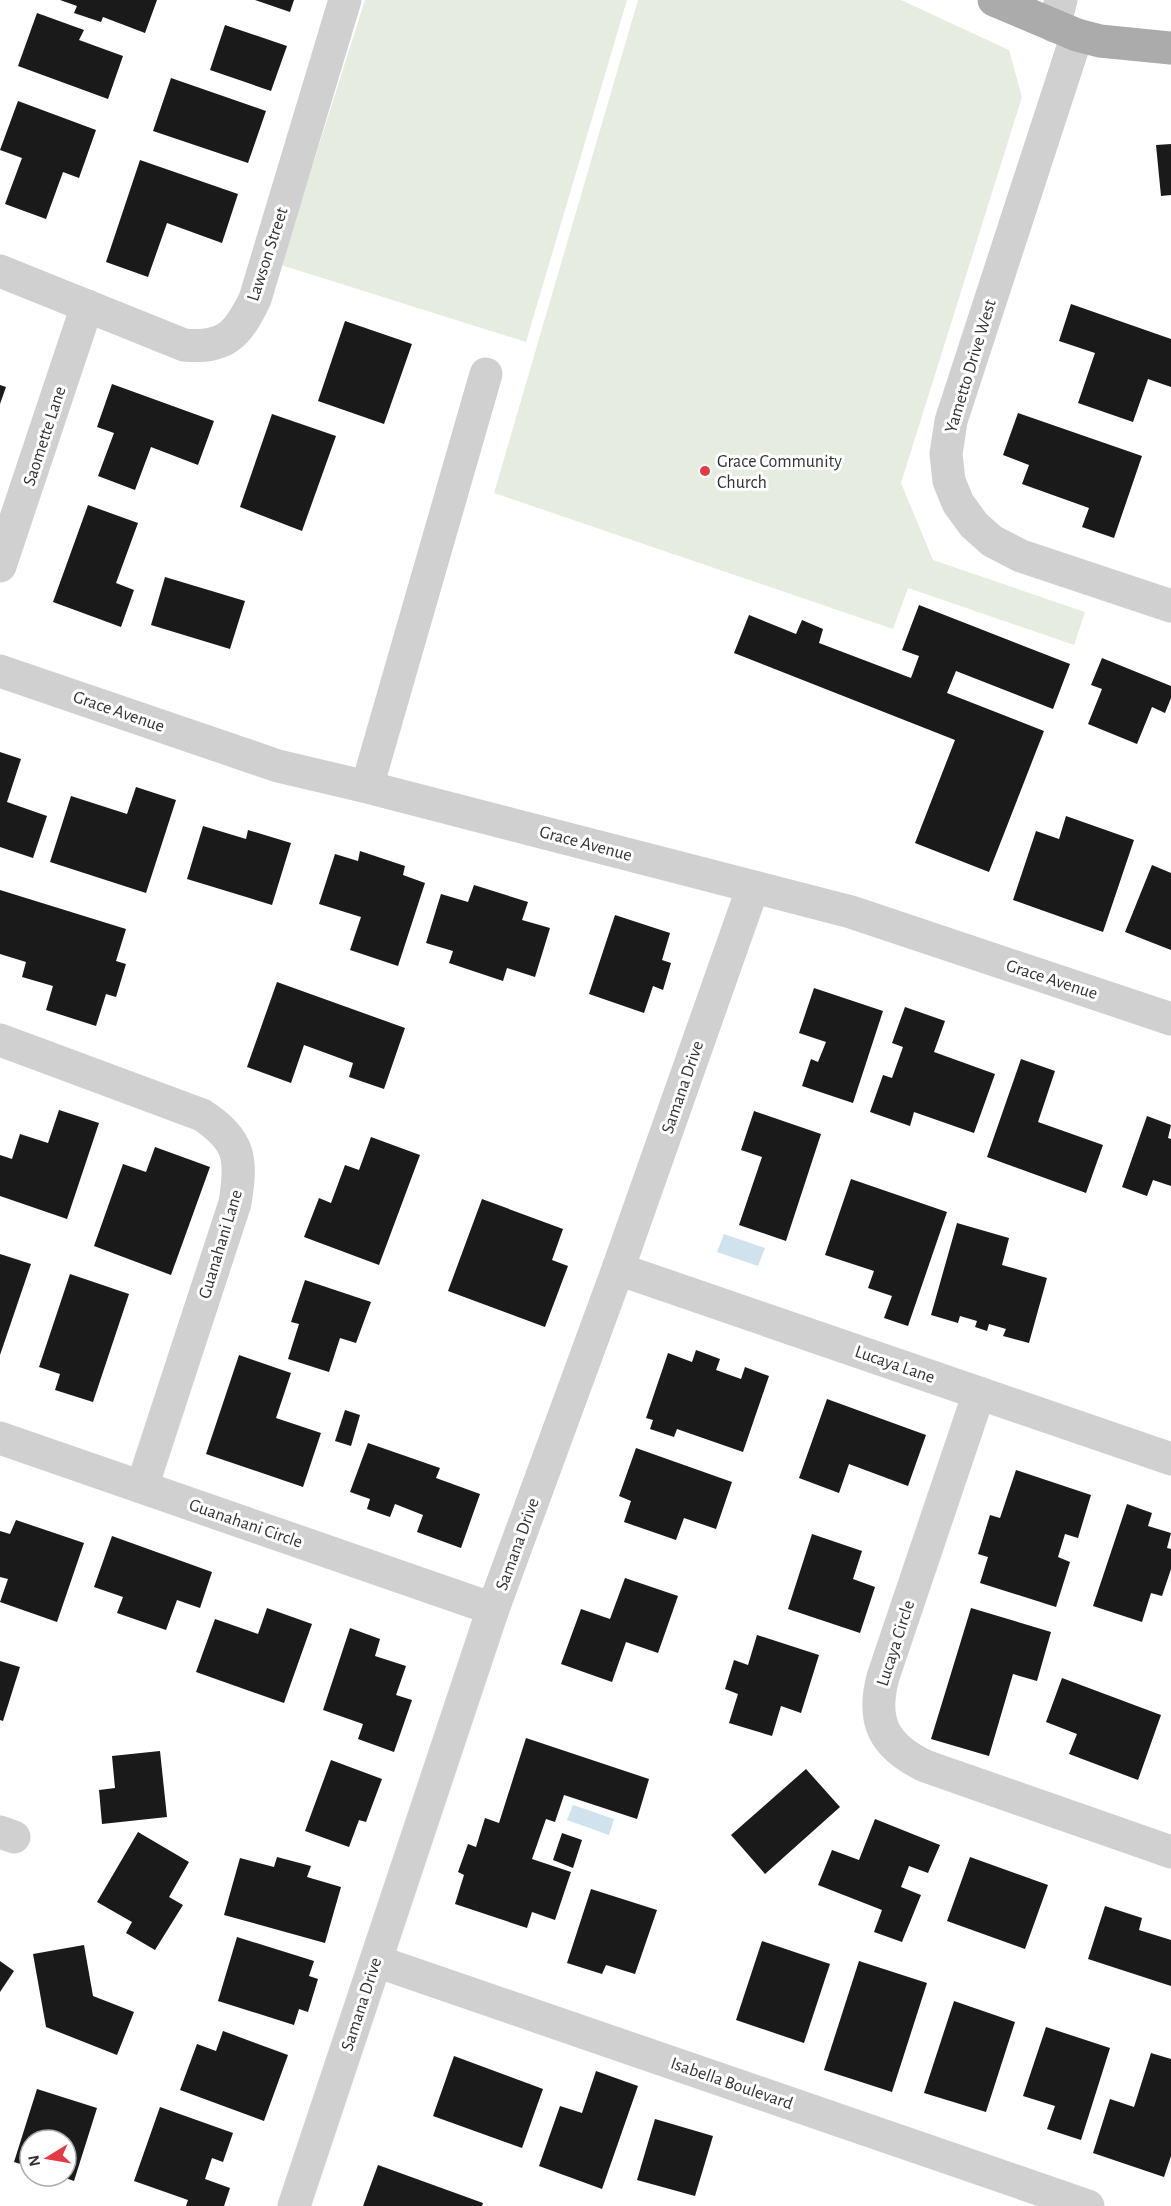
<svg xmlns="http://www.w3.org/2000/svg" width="1171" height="2206" font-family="'Alegreya Sans',sans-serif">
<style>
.green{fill:#e6ecdf}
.water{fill:#cfe2ee}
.building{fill:#1a1a1a}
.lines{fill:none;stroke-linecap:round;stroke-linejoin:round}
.minor{stroke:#d0d0d0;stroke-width:33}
.major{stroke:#ababab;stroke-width:33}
.poi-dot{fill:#e63946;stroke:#fff;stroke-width:2}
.labels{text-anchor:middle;stroke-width:6;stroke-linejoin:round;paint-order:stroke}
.street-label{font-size:18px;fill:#333;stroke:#fff}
.poi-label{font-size:18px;fill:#333;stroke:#fff;text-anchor:start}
</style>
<rect width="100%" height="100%" fill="#fff"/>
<g class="green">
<path d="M365 0H627L526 342 281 265Z"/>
<path d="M638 0H901L1009 50 1022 97 901 483 933 560 1085 612 1074 645 908 588 893 629 494 493Z"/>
</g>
<g class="water">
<path d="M724 1234 765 1248 758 1266 717 1252Z"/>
<path d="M573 1805 614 1819 609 1835 567 1820Z"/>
</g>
<g class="building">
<path d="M60 0H157L145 33 103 17 101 22 74 13 77 6Z"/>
<path d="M255 0H294L290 12Z"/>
<path d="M37 13 84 30 79 40 123 56 108 99 18 66Z"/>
<path d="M225 25 287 46 271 91 210 70Z"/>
<path d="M171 78 266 111 248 163 153 131Z"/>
<path d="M18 101 96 130 79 178 63 172 46 219 5 204 22 158 0 150Z"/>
<path d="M1171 144V195L1161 196 1156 145Z"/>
<path d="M140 160 238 194 222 243 167 223 148 277 106 262Z"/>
<path d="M1071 304 1171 339V387L1148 379 1133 422 1078 403 1095 353 1059 341Z"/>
<path d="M345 321 412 344 384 424 318 401Z"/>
<path d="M112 384 214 421 198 465 151 447 135 490 98 476 114 433 97 427Z"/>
<path d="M0 385 6 387 0 404Z"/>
<path d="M1018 413 1142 456 1114 538 1082 527 1089 508 1022 484 1029 465 1003 455Z"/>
<path d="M272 414 336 436 302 531 240 507Z"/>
<path d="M88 505 138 523 116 583 134 590 121 627 53 602Z"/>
<path d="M165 577 245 601 230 649 151 625Z"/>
<path d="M919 605 1070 664 1053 709 956 671 947 693 1044 731 989 872 915 843 955 740 734 653 749 615 796 634 802 620 823 629 819 643 911 678 919 656 902 650Z"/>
<path d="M1102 658 1171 686V698L1165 713 1152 707 1137 744 1088 724 1102 689 1091 685Z"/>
<path d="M0 752 21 759 7 802 47 816 33 858 0 847Z"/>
<path d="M136 787 176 800 146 893 50 862 71 796 127 814Z"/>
<path d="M1066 816 1134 840 1103 932 1013 900 1036 831 1059 839Z"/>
<path d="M203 826 246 839 248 830 291 843 272 905 187 879Z"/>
<path d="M360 851 405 866 403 875 425 883 398 966 350 950 361 917 319 904 335 854 358 861Z"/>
<path d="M1152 865 1171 873V950L1125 932Z"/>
<path d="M474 885 528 902 522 920 550 928 535 977 507 968 503 981 449 963 453 951 426 943 441 894 468 902Z"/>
<path d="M0 890 126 929 116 961 126 964 116 997 106 994 96 1026 46 1010 53 986 22 977 26 962 0 954Z"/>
<path d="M615 915 670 933 662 960 671 963 663 990 653 986 644 1013 589 994Z"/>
<path d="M277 982 405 1028 384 1089 349 1077 353 1063 304 1045 291 1083 247 1067Z"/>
<path d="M814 988 883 1011 853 1103 802 1086 811 1059 818 1062 826 1042 799 1033Z"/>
<path d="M905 1007 945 1021 934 1052 995 1074 974 1133 914 1112 910 1126 870 1112 883 1075 892 1078 903 1047 892 1043Z"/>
<path d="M1021 1059 1055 1071 1038 1122 1103 1145 1086 1193 987 1157Z"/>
<path d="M59 1110 99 1123 67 1219 0 1196V1155L12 1159 20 1134 48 1143Z"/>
<path d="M754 1111 821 1134 786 1241 739 1225 762 1157 741 1150Z"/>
<path d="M1147 1116 1171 1125 1168 1138 1171 1139V1186L1153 1180 1147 1196 1122 1187Z"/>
<path d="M371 1137 420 1155 379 1265 304 1237 319 1198 331 1203 345 1165 359 1170Z"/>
<path d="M155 1147 210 1167 171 1275 94 1246 123 1164 146 1172Z"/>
<path d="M851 1179 947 1212 908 1326 884 1318 892 1296 868 1288 874 1271 825 1255Z"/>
<path d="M482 1199 563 1229 552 1260 568 1266 545 1327 448 1291Z"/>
<path d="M957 1223 1009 1238 1002 1265 1047 1278 1029 1343 1003 1336 1006 1329 989 1324 987 1331 975 1327 977 1321 960 1316 958 1323 931 1315Z"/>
<path d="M0 1254 31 1264 0 1355Z"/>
<path d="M70 1274 129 1294 93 1402 55 1390 60 1374 39 1367Z"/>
<path d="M305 1280 371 1302 356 1343 340 1338 329 1372 288 1359 299 1324 291 1322Z"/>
<path d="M696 1350 720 1359 716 1370 741 1379 745 1367 769 1376 743 1452 677 1429 674 1437 650 1429 653 1420 646 1418 668 1353 692 1362Z"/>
<path d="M239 1355 291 1373 276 1418 321 1433 303 1487 206 1454Z"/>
<path d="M827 1399 926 1435 908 1486 849 1464 839 1493 799 1478Z"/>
<path d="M345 1410 360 1415 351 1446 335 1441Z"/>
<path d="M368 1443 440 1468 436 1478 480 1494 461 1548 417 1532 423 1515 395 1504 390 1517 367 1509 370 1499 350 1492Z"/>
<path d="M636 1448 732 1482 716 1529 684 1518 676 1540 624 1522 631 1501 619 1496Z"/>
<path d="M1016 1470 1091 1495 1078 1538 1065 1534 1058 1557 1070 1562 1056 1607 980 1583 988 1557 978 1554 990 1515 1000 1518Z"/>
<path d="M1127 1504 1152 1513 1148 1526 1171 1533 1167 1548 1171 1549V1569L1162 1596 1151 1593 1142 1622 1093 1606Z"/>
<path d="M16 1520 84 1543 57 1622 0 1602 8 1579 0 1577V1531L10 1534Z"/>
<path d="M812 1534 862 1551 853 1579 875 1587 860 1633 788 1609Z"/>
<path d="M112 1536 212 1572 200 1608 177 1600 166 1630 117 1613 123 1597 94 1587Z"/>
<path d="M625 1578 678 1596 658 1653 626 1642 612 1682 561 1664 581 1609 610 1619Z"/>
<path d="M267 1608 312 1624 284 1703 196 1672 215 1619 258 1634Z"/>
<path d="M971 1608 1051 1632 1037 1681 1013 1674 989 1756 931 1739Z"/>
<path d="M350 1628 380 1639 375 1656 406 1666 396 1695 412 1700 394 1752 358 1739 363 1724 323 1710Z"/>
<path d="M757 1635 819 1655 801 1713 781 1706 772 1736 729 1723 738 1694 725 1689 734 1660 748 1665Z"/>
<path d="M0 1661 20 1667 3 1721 0 1720Z"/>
<path d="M1062 1678 1161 1715 1138 1780 1069 1754 1077 1734 1046 1722Z"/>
<path d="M526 1738 649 1779 637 1819 564 1795 555 1822 546 1819 532 1859 571 1872 555 1920 532 1912 527 1928 455 1904 464 1875 458 1872 468 1844 476 1847 485 1818 499 1823Z"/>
<path d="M160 1751 167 1817 102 1824 99 1790 115 1788 112 1756Z"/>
<path d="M331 1760 382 1779 366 1822 359 1820 349 1847 305 1831Z"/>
<path d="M806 1769 840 1807 765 1874 731 1835Z"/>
<path d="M875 1819 940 1845 928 1873 909 1866 901 1887 921 1895 902 1942 874 1932 882 1910 818 1885 832 1850 859 1860Z"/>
<path d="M138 1832 189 1862 169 1897 183 1905 155 1950 126 1933 132 1922 97 1902Z"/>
<path d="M562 1833 582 1840 573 1868 553 1860Z"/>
<path d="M277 1857 311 1866 307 1877 341 1887 325 1943 224 1915 240 1858 274 1867Z"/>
<path d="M970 1857 1048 1885 1025 1949 947 1921Z"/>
<path d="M591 1889 657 1910 635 1974 606 1965 602 1974 567 1963Z"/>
<path d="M1105 1906 1142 1918 1139 1930 1171 1940V1986L1088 1959Z"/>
<path d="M237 1937 314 1961 309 1976 318 1979 308 2012 299 2009 294 2025 218 2001Z"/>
<path d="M762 1941 830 1964 804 2043 736 2020Z"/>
<path d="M84 1945 93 1996 134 2012 117 2055 46 2027 33 1954Z"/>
<path d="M0 1961 14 1971 0 1992Z"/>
<path d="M859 1961 927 1983 892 2092 824 2070Z"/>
<path d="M954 2001 1015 2022 986 2112 924 2093Z"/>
<path d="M1046 2027 1110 2048 1081 2140 1047 2129 1055 2106 1023 2096Z"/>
<path d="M223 2031 288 2055 264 2121 180 2090 197 2044 216 2051Z"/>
<path d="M1151 2053 1171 2059V2156L1164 2177 1093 2153 1110 2099 1134 2107Z"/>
<path d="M454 2056 543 2089 522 2148 433 2116Z"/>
<path d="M596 2071 638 2086 602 2189 539 2166 560 2106 582 2113Z"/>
<path d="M37 2089 97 2108 74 2181 60 2176H66V2140H30V2167L14 2162Z"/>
<path d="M160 2107 233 2133 223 2162 212 2158 205 2179 230 2188 224 2206H186L188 2200 134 2181Z"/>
<path d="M655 2119 713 2136 695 2196 637 2180Z"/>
<path d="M378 2165 483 2203 482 2206H363Z"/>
</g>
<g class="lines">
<g class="minor">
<path d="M1054 26 1061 0"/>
<path d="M1077 35 951 421 946 454 949 481 958 503 974 525 992 541 1021 556 1171 606"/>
<path d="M0 271 184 345C226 349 238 334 255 299L345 0"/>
<path d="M0 566 87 306"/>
<path d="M0 671 278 766 367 787 851 912 1171 1019"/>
<path d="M367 787 486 374"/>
<path d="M0 1040 202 1115C241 1141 242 1159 235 1203L142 1487"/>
<path d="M618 1269 1171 1459"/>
<path d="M979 1393 883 1677C871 1722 884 1746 925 1766L1171 1852"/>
<path d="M0 1438 493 1609"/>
<path d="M0 1832 14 1837"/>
<path d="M376 1961 1088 2206"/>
<path d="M294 2206 493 1609 618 1269 753 887"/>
</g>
<path class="major" d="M994 0 1077 35 1100 41 1171 48"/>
</g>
<circle class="poi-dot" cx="705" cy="471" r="6"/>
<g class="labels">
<g class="street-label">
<text transform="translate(267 254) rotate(-72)" y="6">Lawson Street</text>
<text transform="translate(970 366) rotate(-73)" y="6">Yametto Drive West</text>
<text transform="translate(44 436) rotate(-72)" y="6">Saomette Lane</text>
<text transform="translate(119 711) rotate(19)" y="6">Grace Avenue</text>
<text transform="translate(586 843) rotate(15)" y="6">Grace Avenue</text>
<text transform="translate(1052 979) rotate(18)" y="6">Grace Avenue</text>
<text transform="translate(682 1087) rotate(-71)" y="6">Samana Drive</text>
<text transform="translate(220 1244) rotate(-73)" y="6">Guanahani Lane</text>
<text transform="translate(895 1364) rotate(19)" y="6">Lucaya Lane</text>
<text transform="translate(246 1523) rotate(19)" y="6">Guanahani Circle</text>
<text transform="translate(517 1544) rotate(-70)" y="6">Samana Drive</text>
<text transform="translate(895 1643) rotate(-72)" y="6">Lucaya Circle</text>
<text transform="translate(361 2004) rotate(-72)" y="6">Samana Drive</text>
<text transform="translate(732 2083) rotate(19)" y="6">Isabella Boulevard</text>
</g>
<g class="poi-label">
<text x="717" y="467">Grace Community<tspan x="717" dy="21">Church</tspan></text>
</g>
</g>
<g transform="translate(48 2158) rotate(259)"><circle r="28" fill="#ffffff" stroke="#adadad" stroke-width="1.5"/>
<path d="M0-4.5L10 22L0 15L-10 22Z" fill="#e63946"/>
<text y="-9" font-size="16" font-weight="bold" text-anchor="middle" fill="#333333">N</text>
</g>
</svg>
